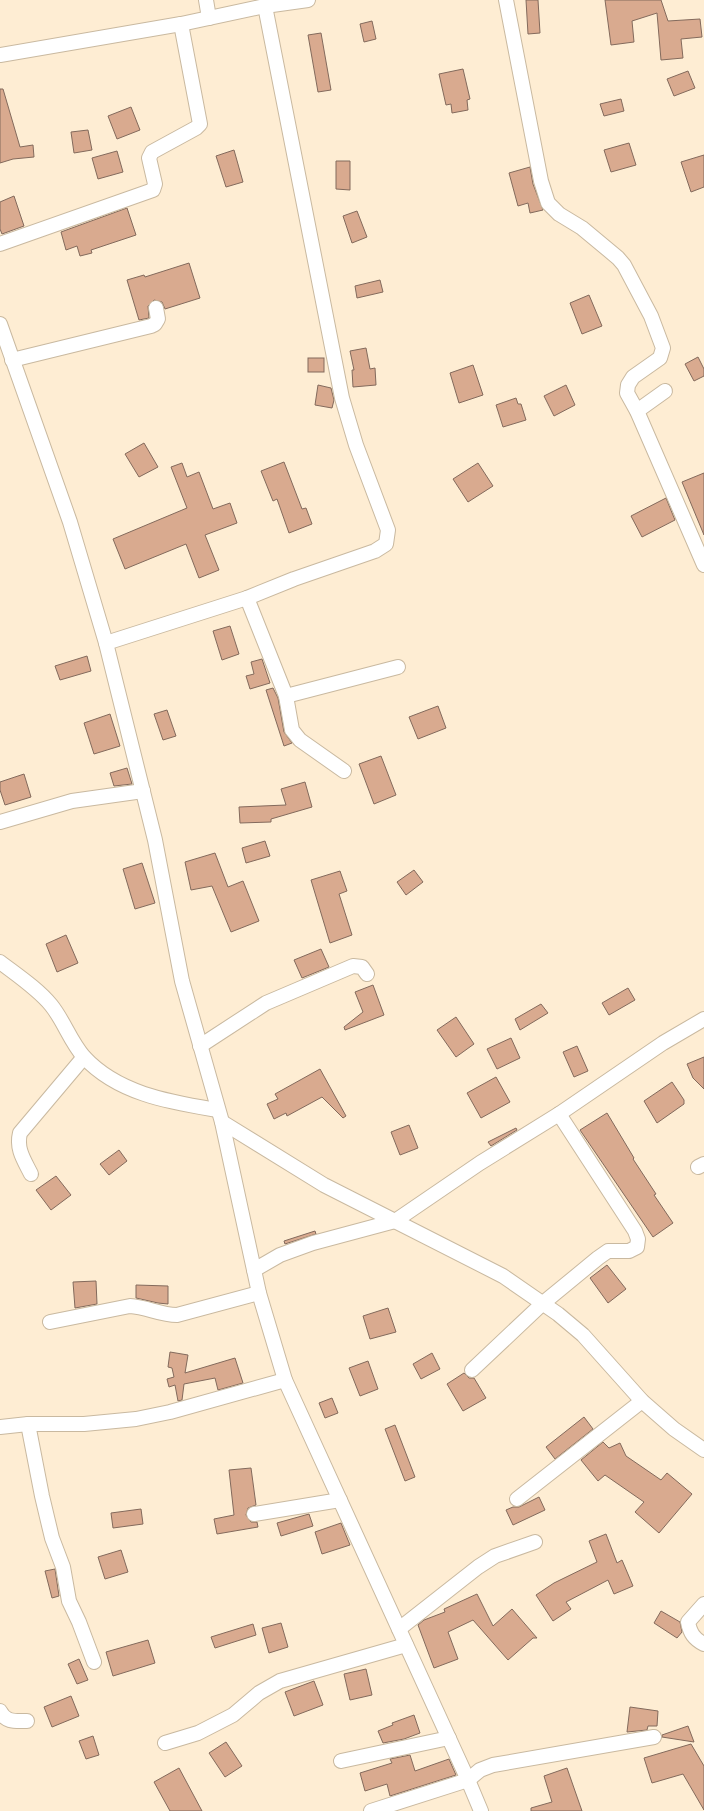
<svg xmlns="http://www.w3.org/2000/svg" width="704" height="1811" font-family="'Open Sans',sans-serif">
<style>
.building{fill:#d9aa8f;stroke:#836a5c}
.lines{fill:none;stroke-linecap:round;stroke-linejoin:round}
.street-casing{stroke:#c9b9a0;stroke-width:16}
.street{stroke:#fff;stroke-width:14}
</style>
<rect width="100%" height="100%" fill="#feedd3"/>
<g class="building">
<path d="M526 0H538L540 33 528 34Z"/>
<path d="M605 0H661L668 21 700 19 702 37 681 39 683 58 661 60 657 13 632 21 634 42 611 45Z"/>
<path d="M372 21 376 39 364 42 360 24Z"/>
<path d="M321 33 331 90 318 92 308 35Z"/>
<path d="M463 69 470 99 467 100 468 110 452 113 451 104 446 105 439 74Z"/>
<path d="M688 71 695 88 674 96 667 79Z"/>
<path d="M0 89H3L20 147 33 145 34 157 13 159 0 163Z"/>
<path d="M621 99 624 111 604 116 600 104Z"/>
<path d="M131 107 140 130 117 139 108 116Z"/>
<path d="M88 130 92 150 74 153 71 132Z"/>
<path d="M629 143 636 165 611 172 604 150Z"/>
<path d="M234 150 243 182 226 187 216 156Z"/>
<path d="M117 151 123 172 98 179 92 158Z"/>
<path d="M704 155V187L691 192 681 162Z"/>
<path d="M336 161H350V190L336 189Z"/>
<path d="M530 167 533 184 543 210 530 213 528 203 518 206 509 173Z"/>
<path d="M14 196 24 226 2 234 0 229V202Z"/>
<path d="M127 208 136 235 91 250 92 253 80 256 77 246 66 250 61 232Z"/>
<path d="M357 211 367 237 352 243 343 216Z"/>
<path d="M189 263 200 298 165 309 162 302 154 300 148 306 149 318 139 320 127 280 144 275 145 277Z"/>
<path d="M380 280 383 292 357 298 355 286Z"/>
<path d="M589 295 602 326 582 334 570 303Z"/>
<path d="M366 348 370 369 375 368 376 385 353 387 352 370H354L350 351Z"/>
<path d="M698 357 704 369V376L694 381 685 364Z"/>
<rect x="308" y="358" width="16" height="14"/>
<path d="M473 365 483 395 459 403 450 373Z"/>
<path d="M318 385 331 388 334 400 332 408 315 405Z"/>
<path d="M566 385 575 405 554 416 544 396Z"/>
<path d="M516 398 518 404H521L526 420 503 427 496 405Z"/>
<path d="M144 443 158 467 139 477 125 454Z"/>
<path d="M284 462 302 509 306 508 312 524 289 533 277 499 273 501 261 471Z"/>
<path d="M182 463 187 477 199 472 213 509 230 503 237 523 205 535 219 570 199 578 186 544 125 569 113 539 187 508 171 467Z"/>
<path d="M478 463 493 486 468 502 453 479Z"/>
<path d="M704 473V535L682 482Z"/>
<path d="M666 498 675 520 642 537 631 516Z"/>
<path d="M230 626 239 654 222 660 213 631Z"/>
<path d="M87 656 91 671 60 680 55 666Z"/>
<path d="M262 659 270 683 250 689 246 676 254 674 251 662Z"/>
<path d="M273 688 278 698 284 732 292 743 284 746 266 690Z"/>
<path d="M438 706 446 728 418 739 409 717Z"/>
<path d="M167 710 176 736 163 740 154 714Z"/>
<path d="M110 714 120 746 94 754 84 723Z"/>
<path d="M381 756 396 795 374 804 359 764Z"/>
<path d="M127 768 132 784 114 786 110 773Z"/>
<path d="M24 774 31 797 5 805 0 790V782Z"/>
<path d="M305 782 312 807 271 819V822L240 823 239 807 286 805 281 789Z"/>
<path d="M265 841 270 856 246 863 242 848Z"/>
<path d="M215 853 228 887 243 881 259 921 231 932 212 886 191 890 185 862Z"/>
<path d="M142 863 155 903 135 909 123 869Z"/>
<path d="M414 870 423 882 406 895 397 882Z"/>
<path d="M340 871 347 891 339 894 352 935 330 943 311 880Z"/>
<path d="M66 935 78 963 57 972 46 944Z"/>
<path d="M321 949 329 967 302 978 294 960Z"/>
<path d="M373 985 384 1015 345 1030 344 1027 363 1012 355 992Z"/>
<path d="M628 988 635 1000 609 1015 602 1003Z"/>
<path d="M541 1004 548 1013 520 1030 515 1019Z"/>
<path d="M456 1017 474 1044 456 1057 437 1030Z"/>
<path d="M511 1038 520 1058 497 1069 487 1049Z"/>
<path d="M577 1046 588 1071 574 1077 563 1052Z"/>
<path d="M704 1057V1089L693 1078 687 1064Z"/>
<path d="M320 1069 346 1116 343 1118 322 1097 287 1116 286 1113 274 1119 267 1104 278 1099 275 1094Z"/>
<path d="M496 1077 510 1102 481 1118 467 1093Z"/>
<path d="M672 1082 684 1100V1104L657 1123 644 1101Z"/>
<path d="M607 1113 634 1158 633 1159 656 1194 654 1195 673 1223 653 1237 580 1130Z"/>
<path d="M409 1125 418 1148 400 1155 391 1132Z"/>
<path d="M516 1128 517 1130 491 1146 488 1142Z"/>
<path d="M119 1150 127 1161 109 1175 100 1164Z"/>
<path d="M56 1176 71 1195 51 1210 36 1190Z"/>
<path d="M315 1231 316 1234 285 1244 284 1241Z"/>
<path d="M607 1265 626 1289 608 1303 590 1278Z"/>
<path d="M96 1281 97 1304 75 1308 73 1282Z"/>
<path d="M136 1285 168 1286V1304L158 1303 136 1298Z"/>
<path d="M388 1308 396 1332 370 1339 363 1316Z"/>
<path d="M170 1352 188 1355 185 1373 235 1358 243 1383 218 1390 215 1378 184 1384 182 1400 178 1401 175 1385 169 1387 167 1379 174 1377 172 1368 168 1367Z"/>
<path d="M432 1353 440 1369 421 1379 413 1364Z"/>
<path d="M368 1361 378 1389 360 1396 349 1368Z"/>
<path d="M464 1373 469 1378H474L486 1398 463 1411 447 1384Z"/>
<path d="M332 1398 338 1413 325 1418 319 1403Z"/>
<path d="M584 1417 593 1429 555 1459 546 1447Z"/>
<path d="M395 1425 415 1477 405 1481 385 1429Z"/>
<path d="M603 1442 609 1448 620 1443 626 1456 661 1480 667 1473 692 1494 659 1533 635 1512 644 1502 605 1475 598 1481 581 1460Z"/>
<path d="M251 1468 256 1505 248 1508 246 1515 251 1522H257L258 1527 217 1534 214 1519 234 1515 229 1470Z"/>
<path d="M539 1497 545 1510 513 1525 506 1510 513 1507H519Z"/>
<path d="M141 1509 143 1524 113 1528 111 1513Z"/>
<path d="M309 1514 313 1526 281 1536 277 1523Z"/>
<path d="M341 1523 350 1545 322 1554 315 1532Z"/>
<path d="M606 1534 617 1563 622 1560 633 1586 614 1594 608 1580 566 1602 571 1609 553 1621 536 1595 554 1583 597 1562 589 1541Z"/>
<path d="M121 1550 128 1572 105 1579 98 1557Z"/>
<path d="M55 1569 59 1596 52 1598 45 1571Z"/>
<path d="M477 1594 493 1626 512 1609 537 1638H533L508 1660 473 1620 448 1632 458 1659 434 1668 418 1625 424 1620 445 1612 444 1609Z"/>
<path d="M661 1611 680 1622 682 1632 677 1638 654 1623Z"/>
<path d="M281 1623 288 1647 269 1653 262 1628Z"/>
<path d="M253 1624 256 1635 215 1648 211 1637Z"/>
<path d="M148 1640 155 1663 113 1676 106 1652Z"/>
<path d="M79 1659 88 1680 77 1684 68 1664Z"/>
<path d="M366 1669 372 1695 350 1700 344 1674Z"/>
<path d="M314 1681 323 1705 294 1716 285 1692Z"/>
<path d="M71 1696 79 1716 52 1727 44 1707Z"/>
<path d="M630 1707 658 1711 657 1726H648L647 1730 627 1732Z"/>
<path d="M414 1715 420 1733 404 1739 383 1743 378 1731 393 1725 392 1723Z"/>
<path d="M688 1726 694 1742 662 1737V1735Z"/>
<path d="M93 1736 99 1755 86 1759 79 1741Z"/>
<path d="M226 1742 242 1766 225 1777 209 1753Z"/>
<path d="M691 1744 704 1766V1810L683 1774 652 1783 644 1758Z"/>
<path d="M410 1755 415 1771 449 1759 456 1775 390 1796 387 1784 365 1791 360 1773 392 1763 390 1759Z"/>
<path d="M179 1768 202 1811H170L154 1782Z"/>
<path d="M567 1768 582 1811H531V1808L552 1802 544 1776Z"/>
</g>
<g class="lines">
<defs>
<g id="street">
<path d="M206 0 209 18"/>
<path d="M506 0 541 181 548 203 559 214 582 228 618 258 624 265 651 316 663 348 660 358 633 377 628 385 627 393 637 411 704 565"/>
<path d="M0 55 181 24 265 6 308 0"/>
<path d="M0 244 153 190 155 184 149 158 152 152 196 128 200 124 181 24"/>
<path d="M0 324 70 522 106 643 155 840 182 981 222 1122 259 1293 285 1380 468 1780 481 1811"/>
<path d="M12 360 151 326 155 324 158 319 156 308"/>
<path d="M637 411 665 391"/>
<path d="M247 598 286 696 292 730 300 740 344 771"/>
<path d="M106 643 247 598 294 579 375 551 386 544 388 530 356 445 342 398 265 6"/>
<path d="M286 696 398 667"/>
<path d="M0 822 72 801 143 791"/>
<path d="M0 962C17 975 38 989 51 1005 64 1021 70 1041 84 1057 118 1094 170 1102 217 1110"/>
<path d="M200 1046 266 1003 353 966 362 967 367 974"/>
<path d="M222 1122 324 1185 503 1276 558 1314 583 1335 642 1401 674 1429 704 1450"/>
<path d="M698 1167 704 1164"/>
<path d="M31 1174C24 1160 16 1149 20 1133L84 1057"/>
<path d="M254 1270 280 1255 313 1243 395 1221 480 1163 559 1114 663 1043 704 1019"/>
<path d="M50 1322 130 1306C147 1307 160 1315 177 1315L259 1293"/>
<path d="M472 1370 542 1304 598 1258 608 1251H629L637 1247 638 1239 635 1231 559 1114"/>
<path d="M28 1424 42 1496 52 1538 63 1567 69 1601 79 1622 94 1662"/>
<path d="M0 1427 28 1424H84L136 1419 170 1412 285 1380"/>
<path d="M517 1499 642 1401"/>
<path d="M254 1514 340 1500"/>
<path d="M704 1604 688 1622C690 1633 694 1639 704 1644"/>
<path d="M399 1629 478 1567 495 1556 535 1542"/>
<path d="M0 1711C6 1723 16 1721 27 1721"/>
<path d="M165 1743 198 1733 233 1715 259 1693 280 1681 406 1645"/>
<path d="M341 1761 449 1738"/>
<path d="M371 1811 468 1780 480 1770 493 1765 654 1737"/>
</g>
</defs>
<use href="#street" class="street-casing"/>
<use href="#street" class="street"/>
</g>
</svg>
